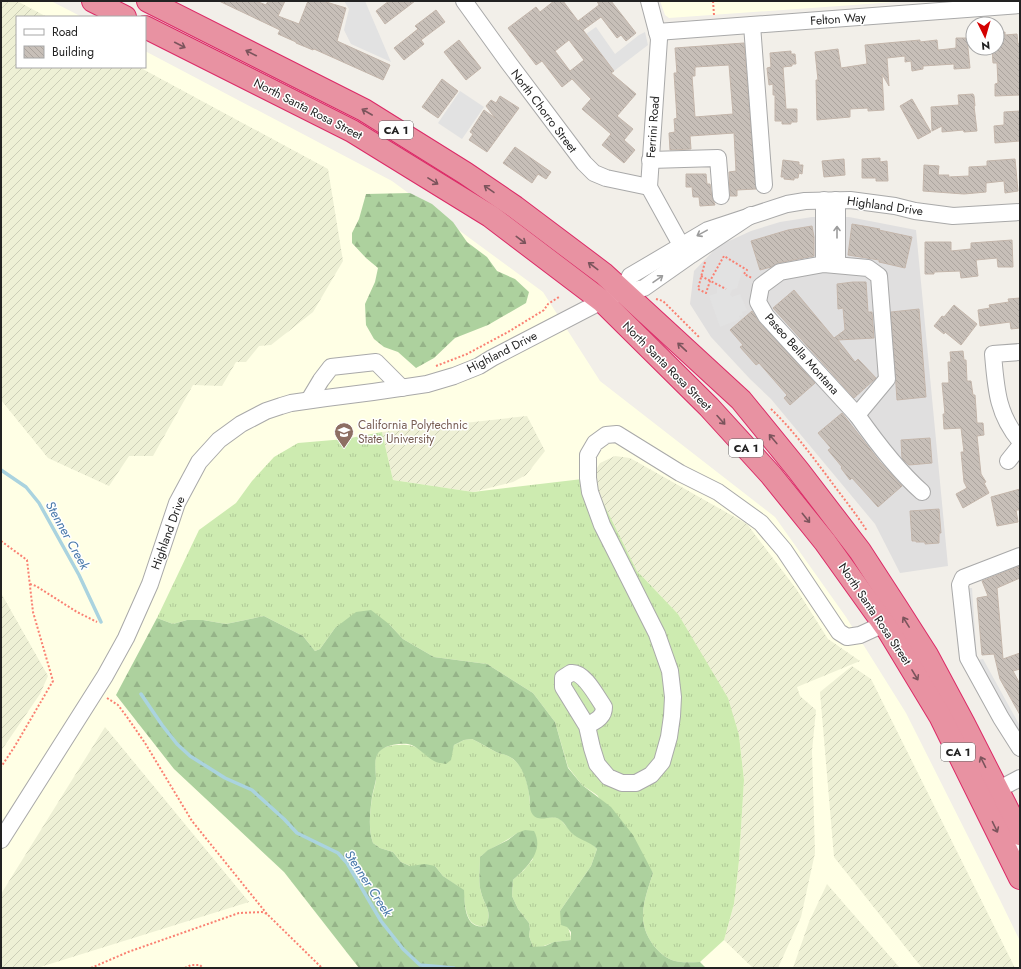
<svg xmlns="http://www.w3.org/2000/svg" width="1021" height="969" font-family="Jost,sans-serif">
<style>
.residential{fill:#e0dfdf}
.education{fill:#ffffe5}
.farmland{fill:url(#farmland-furrows)}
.grass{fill:url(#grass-tufts)}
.forest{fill:url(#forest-firs);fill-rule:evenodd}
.parking{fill:#e2e2e2}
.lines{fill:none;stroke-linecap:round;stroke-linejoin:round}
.stream{stroke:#aad3df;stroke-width:3.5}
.building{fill:url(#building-back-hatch);stroke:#c4b6ab;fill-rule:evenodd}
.minor-casing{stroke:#a9a9a9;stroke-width:18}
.highway-casing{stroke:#dc2a67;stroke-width:24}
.path{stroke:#fa8072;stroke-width:2;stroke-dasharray:2 2;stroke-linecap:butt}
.minor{stroke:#fff;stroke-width:16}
.highway{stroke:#e892a2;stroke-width:22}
.oneway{stroke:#7b545c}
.oneway2{stroke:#9c9c9c}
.labels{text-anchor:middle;stroke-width:3;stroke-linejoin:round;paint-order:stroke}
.shield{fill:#fff;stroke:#646464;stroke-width:1}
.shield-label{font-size:11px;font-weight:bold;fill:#222}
.street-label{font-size:12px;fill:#222;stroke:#fff}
.education-label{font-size:12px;fill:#785e54;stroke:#fff;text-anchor:start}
.water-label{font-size:13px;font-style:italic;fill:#4a7aab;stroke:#fff}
</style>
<defs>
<pattern id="farmland-furrows" width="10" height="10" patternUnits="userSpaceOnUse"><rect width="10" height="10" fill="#eef0d5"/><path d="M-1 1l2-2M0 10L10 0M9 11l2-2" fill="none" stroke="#ccceb7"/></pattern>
<pattern id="grass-tufts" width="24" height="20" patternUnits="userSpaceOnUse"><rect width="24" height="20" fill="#cdebb0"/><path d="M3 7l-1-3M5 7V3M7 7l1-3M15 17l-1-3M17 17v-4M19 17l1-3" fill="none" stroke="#b0c997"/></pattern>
<pattern id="forest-firs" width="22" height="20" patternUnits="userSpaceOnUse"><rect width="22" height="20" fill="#add19e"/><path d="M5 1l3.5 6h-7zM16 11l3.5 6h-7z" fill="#95b388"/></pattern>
<pattern id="building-back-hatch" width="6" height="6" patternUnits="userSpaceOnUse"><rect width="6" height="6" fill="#c7bfb8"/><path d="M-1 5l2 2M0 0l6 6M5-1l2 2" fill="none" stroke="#aba49e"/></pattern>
</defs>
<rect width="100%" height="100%" fill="#f2efe9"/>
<path class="residential" d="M812 217H849L916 230 948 566 900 573 875 524 771 399 750 379 711 337 690 304 694 271 718 246 751 231 780 222Z"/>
<g class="education">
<path d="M1 1H51L82 17H17V67H145V51L392 181 543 292 600 381 775 517 846 617 906 713 1000 900 1020 941V968H1Z"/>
<path d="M660 1H909L669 18 665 15Z"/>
</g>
<g class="farmland">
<path d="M1 1H17L47 17H17V67H139L328 169 343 261 313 312 271 345 259 346 246 362H236L222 386 193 385 153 456H129L109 486 48 458 1 400Z"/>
<path d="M527 416 545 451 526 475 513 482 473 492 393 480 382 432Z"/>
<path d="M615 456 630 458 747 524 797 590 828 639 860 661 797 687 800 696 816 710 812 751 815 853 801 917 778 968H753L724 940 734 904 739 861 744 780 739 735 678 614 637 571 591 478 600 463Z"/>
<path d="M1 593 48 676 40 694 1 751Z"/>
<path d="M852 666 871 679 1015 968H922L834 857 820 692Z"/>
<path d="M105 727 249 902 37 968H1V894Z"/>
<path d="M827 884 900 968H793L809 922Z"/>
</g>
<g class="grass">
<path d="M382 432 393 480 473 492 591 478 637 571 678 614 728 698 739 735 744 780 739 861 734 904 724 940 700 962C692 962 682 963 675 961 657 956 642 933 643 915 643 901 649 886 653 873L597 795 582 785 568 767 555 722 533 693 487 664 434 657 403 639 389 624 335 628 320 649 315 651 303 636 264 616 226 624 203 620H187L173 624 157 618 199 530 236 503 252 481 274 457 298 443 345 439Z"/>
<path d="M472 739C481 743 488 748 496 752 500 754 505 754 508 756 526 764 530 791 530 808L547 818 554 817 560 819 573 834 590 842 597 849 591 866 560 911C564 921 571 930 571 940 566 941 560 941 555 942 547 944 543 948 533 947L529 936 530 929 529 923 518 909 512 896 513 880 524 870 533 859 517 833C506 842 491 847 480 857 480 868 478 882 481 892 484 906 493 910 486 926 464 929 466 905 463 890L443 876 435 866H410L401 862 393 852 380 848 373 843C368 829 370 812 372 798 373 792 375 786 376 780 376 771 373 760 378 753 382 746 393 745 400 745 410 744 418 747 425 754L452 752 454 745 464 740Z"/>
</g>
<g class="forest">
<path d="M410 193 432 204 453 222 467 242 487 257 497 271 515 279 529 292 526 303 488 325 455 338 434 358 416 368 398 352 384 347 374 339 366 325 365 304 375 282 378 268 366 258 352 243V233L359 219 366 194Z"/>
<path d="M371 610 389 624 403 639 434 657 487 664 533 693 555 722 568 768 582 785 611 807 633 835 653 873C649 886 643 901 643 915 642 933 657 956 675 961 682 963 692 962 700 962L706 968H359L284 872 174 769 116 695 157 618 173 624 187 620H203L226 624 264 616 303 636 315 651 320 649 335 628 356 612ZM472 739C481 743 488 748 496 752 500 754 504 754 508 756 522 762 527 781 529 794 531 802 528 808 533 815 540 823 551 814 559 819 565 822 568 831 574 835 582 841 589 841 597 849L591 866 560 911 561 925 567 927 571 932V940L554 942 545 946 533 947 529 936 530 929 529 923 518 909 512 896 513 880C526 868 545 851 534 831L525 830 517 833 508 840 488 850 480 857C480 867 478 883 481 892 484 906 493 910 486 926 464 930 465 905 464 890L443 876 435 866 425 864 410 866 401 862 393 852 380 848 373 843C368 829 370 812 372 797 373 791 375 785 376 779 376 770 373 759 379 752 385 745 399 743 408 744 418 746 425 756 434 761 437 763 442 763 446 764L451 760 454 745 464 740Z"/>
</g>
<g class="parking">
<path d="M344 1H365L391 62 351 44 344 30 349 9Z"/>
<path d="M596 27 615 54 639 35 645 32 648 45 614 71 586 34Z"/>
<path d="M460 91 484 107 462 139 438 123Z"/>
<path d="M723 257 743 269 737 288 732 290 730 294 732 297 740 294 747 310 742 312 743 315 739 316 740 319 720 327 709 296 717 293V286L718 283 709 278Z"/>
<path d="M972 588 977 660 983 659 1020 726V750L1014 754 963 659 956 589Z"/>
</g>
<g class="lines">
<g class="stream">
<path d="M1 470 26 487 39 503 79 575 101 622"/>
<path d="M141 694 162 725 177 744 190 756 225 778 252 790 284 819 297 833 338 853 347 863 381 921 403 949 420 965 454 968"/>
</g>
</g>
<g class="building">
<path d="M219 1H256L266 5 268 1H285L278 16 299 24 308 1H323L346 8 337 41 390 65 383 80 314 49 313 50 296 43V42L278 34 280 30Z"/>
<path d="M389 1H415L385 24 376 11Z"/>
<path d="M554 1H563L578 21 599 5 597 1H611L636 33 626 41 621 35 617 38 601 17 583 30 614 71 611 73 636 94 617 116 633 129 624 140 635 150 624 163 602 145 611 134 582 109 591 99 572 79 562 87 542 61 536 65 508 28 536 7 540 12ZM569 40 584 60 570 71 555 51Z"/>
<path d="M436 10 445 22 421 40 424 44 404 60 394 48 418 29 415 26Z"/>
<path d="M1005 32V35L1017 34 1018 44 1020 43V95L995 96V84L998 83 997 63H993L992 48H997V33Z"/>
<path d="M956 38H967L970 68 954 69V64L923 66V69L912 71 911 61 905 62V56L887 58 889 86 882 74 884 110 868 111V108L850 109V117L817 120 816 80H818L815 52 838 49 841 68 867 64 865 45 920 40V42L937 40 938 50 948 49 956 48Z"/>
<path d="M459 40 481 68 466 80 444 52Z"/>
<path d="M744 43 756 189 737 190V196H730L729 172 736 171 734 133 690 136 691 149 670 150 669 133 675 132 674 119 677 118 674 73H677L675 48ZM729 65 733 114 695 117 692 76H695V67Z"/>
<path d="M791 51V54H795L796 64H792V66L783 67 786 109H797V122H791V124H782V121H775V95H773V84L769 85 767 68 771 67 770 53Z"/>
<path d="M442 79 458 91 438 118 422 107Z"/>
<path d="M973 94 974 96 975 106H974L977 131 964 132 963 130 942 132V126L932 131 931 107 959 105 958 95Z"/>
<path d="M500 96 519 108 487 152 469 140 473 134 470 132 484 110 495 118 486 106 491 100 496 103Z"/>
<path d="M912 99 931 132 918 139 900 106Z"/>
<path d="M1020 111V141L995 143 994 126 1004 125V112Z"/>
<path d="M515 147 551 172 546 179 538 174 532 183 503 163Z"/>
<path d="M880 158V162L887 161 888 181H876V178H862V159Z"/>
<path d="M844 159 845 175 824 177 822 161Z"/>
<path d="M1015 159 1018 191 1005 193 1004 181 986 183V192L964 194 923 191 924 165 939 166 938 175H949L948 177 969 176V167L987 166V161Z"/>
<path d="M783 160 799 162V165H803L802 174 799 173 798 178H794V180L784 179V177H781Z"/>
<path d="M686 174H706L707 184H710L712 197 715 205 700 206 699 197H693L692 187H686Z"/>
<path d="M852 224 880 229 879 230 912 237 905 268 879 262V260L848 255Z"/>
<path d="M812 226 814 237V256L778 263 771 267 760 270 751 241 788 230Z"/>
<path d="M1012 240 1013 267H998L997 258 976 260 978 276 961 278 960 271 934 272V274H925V242H951V251L971 249V243Z"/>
<path d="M853 282H866L868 312H872L874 338 838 340 855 362 858 359 876 378 854 398 773 308 794 290 834 338 845 330 843 308 838 309 837 284Z"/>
<path d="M1020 298V328L1011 329 1010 322 980 326 978 310 990 308 989 305 1009 302 1008 299Z"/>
<path d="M954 305 977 324 961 345 945 332 944 334 934 326 942 316 944 317Z"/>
<path d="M919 309 926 397 897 400 891 312Z"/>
<path d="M752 311 759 322 815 383 790 405 784 398 787 395 759 363 756 365 740 347 743 345 730 330Z"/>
<path d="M963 351 964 360H966L967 381H971L973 395H975L977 423H983L984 435 977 436 981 474 986 482 984 483 989 493 963 508 956 494 967 488 964 482 961 452H964L961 428 944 429 943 414H945L942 383H949L948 362H951L950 352Z"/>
<path d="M842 413 880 462 902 486 878 507 852 478 850 480 841 468 842 467 828 450 831 448 818 433Z"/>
<path d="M930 438 932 463 909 465 902 459 901 440Z"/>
<path d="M1020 489V510H1016L1018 522 997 526 991 497Z"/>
<path d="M939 509 941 533H939V543L925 544V542H916V541H912L910 511Z"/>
<path d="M1020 566V578L997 588 1003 659 1020 653V669L1013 671 1020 684V715L1000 679 994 654 982 655 977 598 988 596 982 581Z"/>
</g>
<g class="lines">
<defs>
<g id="minor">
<path d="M464 1 508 62 584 163 594 173 606 178 649 187"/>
<path d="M649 1 659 39 649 187 681 245"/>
<path d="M752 25 764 185"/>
<path d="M657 32 1020 5"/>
<path d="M650 160 718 158 721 196"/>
<path d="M824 200V264"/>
<path d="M836 200 837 206V265"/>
<path d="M824 264 868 268 879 276 887 379 857 415 766 316 758 302 761 286 780 272Z"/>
<path d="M622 292 630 276 708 230 787 204 805 201 850 200 895 206 915 211 953 216 1020 212"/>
<path d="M1020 352 993 354C996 388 997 414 1020 441"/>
<path d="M309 400 321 380 331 367 376 362 402 388"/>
<path d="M857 415C876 442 897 470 922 492"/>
<path d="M1008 461 1020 446"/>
<path d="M1020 556 963 578 960 585 968 658 1001 718 1020 748"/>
<path d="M587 726 563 687V678C565 677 569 674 571 673 584 671 597 697 604 707 604 718 595 721 587 726L592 748 597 764 608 777 622 783H636L651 775 662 762 669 737 672 716 673 697 670 671 657 634 602 525 590 492 588 478V455L595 443 606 435 617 434 680 473 718 492 761 523 784 550 839 632 847 637 860 635 884 624"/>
<path d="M988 795 1020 778"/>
<path d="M1 840 105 676 126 638 150 584 177 503 199 462 219 440 241 424 266 411 281 406 291 403 326 398 373 392 427 384 454 376 479 366 492 358 602 301 622 292 644 288 691 255 751 215"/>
<path d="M1007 852 1020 845"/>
</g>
<g id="highway">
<path d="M93 1 125 17"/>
<path d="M148 1 364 110 465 173 515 207 604 274 741 400 798 470 860 551 897 608 927 655 964 724 1020 834"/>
<path d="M145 27 352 131 490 216 602 301 709 407 771 475 825 542 888 630 940 716 1020 878"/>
</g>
</defs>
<use href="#minor" class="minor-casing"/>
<use href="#highway" class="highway-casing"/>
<g class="path">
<path d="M713 1 714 15"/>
<path d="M705 262 698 289 706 293 710 281 724 256 747 270 744 274 752 278"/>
<path d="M701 276 726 289"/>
<path d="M656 299 663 301 700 338"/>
<path d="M436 366 467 354 508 332 544 310 548 304 559 297"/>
<path d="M771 409C792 429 809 452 827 476 840 494 855 512 867 531"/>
<path d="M1 541 27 560 33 612 53 681 15 746 1 767"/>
<path d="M30 584 36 586 77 612 97 622"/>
<path d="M107 698 118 705 127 717 145 743 192 821 267 914"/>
<path d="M91 968 128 952 239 913 262 912 267 914 322 968"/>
<path d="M185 968 191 965H200L203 968"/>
</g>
<use href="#minor" class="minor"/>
<use href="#highway" class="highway"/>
</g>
<defs><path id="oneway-shaft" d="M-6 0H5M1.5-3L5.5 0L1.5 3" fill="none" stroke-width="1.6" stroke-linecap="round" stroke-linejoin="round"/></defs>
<g class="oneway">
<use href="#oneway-shaft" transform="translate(180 45) rotate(27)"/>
<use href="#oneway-shaft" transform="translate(251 53) rotate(-153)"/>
<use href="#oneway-shaft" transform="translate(367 112) rotate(-150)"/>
<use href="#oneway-shaft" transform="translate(433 181) rotate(32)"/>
<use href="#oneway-shaft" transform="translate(489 189) rotate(-145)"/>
<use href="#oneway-shaft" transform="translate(521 240) rotate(37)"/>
<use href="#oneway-shaft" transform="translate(593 266) rotate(-143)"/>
<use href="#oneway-shaft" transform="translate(682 347) rotate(-137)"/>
<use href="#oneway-shaft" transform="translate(721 420) rotate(48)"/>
<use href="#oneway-shaft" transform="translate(773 439) rotate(-130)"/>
<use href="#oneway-shaft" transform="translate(806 518) rotate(51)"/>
<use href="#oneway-shaft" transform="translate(906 622) rotate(-122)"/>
<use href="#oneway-shaft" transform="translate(915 675) rotate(59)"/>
<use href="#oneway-shaft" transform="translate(983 762) rotate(-116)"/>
<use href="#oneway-shaft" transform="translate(995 827) rotate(64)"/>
</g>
<g class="oneway2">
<use href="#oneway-shaft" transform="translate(837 232) rotate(-90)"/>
<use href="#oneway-shaft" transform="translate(702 233) rotate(151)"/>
<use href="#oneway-shaft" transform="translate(658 279) rotate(-35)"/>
</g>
<defs>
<symbol id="university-pin" viewBox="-11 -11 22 30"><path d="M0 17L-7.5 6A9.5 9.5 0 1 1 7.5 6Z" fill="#8d6e63" stroke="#fff"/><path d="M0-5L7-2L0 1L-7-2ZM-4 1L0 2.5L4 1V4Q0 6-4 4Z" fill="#fff"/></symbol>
</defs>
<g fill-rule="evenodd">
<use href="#university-pin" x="333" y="421" width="22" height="30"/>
</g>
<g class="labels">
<g class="shield">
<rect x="379" y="121" width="34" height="18" rx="3"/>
<rect x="729" y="439" width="34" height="18" rx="3"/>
<rect x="941" y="743" width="34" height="18" rx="3"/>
</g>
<g class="shield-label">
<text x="396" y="134">CA 1</text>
<text x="746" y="452">CA 1</text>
<text x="958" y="756">CA 1</text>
</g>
<g class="street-label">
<text transform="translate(838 19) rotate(-4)" y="4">Felton Way</text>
<text transform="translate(308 109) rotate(27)" y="4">North Santa Rosa Street</text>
<text transform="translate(544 111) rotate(53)" y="4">North Chorro Street</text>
<text transform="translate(653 127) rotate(-86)" y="4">Ferrini Road</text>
<text transform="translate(885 206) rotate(8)" y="4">Highland Drive</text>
<text transform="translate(502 352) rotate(-27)" y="4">Highland Drive</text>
<text transform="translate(802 354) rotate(48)" y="4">Paseo Bella Montana</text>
<text transform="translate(667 366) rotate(45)" y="4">North Santa Rosa Street</text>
<text transform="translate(168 533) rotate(-70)" y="4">Highland Drive</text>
<text transform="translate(875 614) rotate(56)" y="4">North Santa Rosa Street</text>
</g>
<g class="education-label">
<text x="358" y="429">California Polytechnic<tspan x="358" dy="14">State University</tspan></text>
</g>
<g class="water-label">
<text transform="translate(68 535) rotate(61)" y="5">Stenner Creek</text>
<text transform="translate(369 883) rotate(57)" y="5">Stenner Creek</text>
</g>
</g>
<rect width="1021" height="969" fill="none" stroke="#222222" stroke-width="4"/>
<rect x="16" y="16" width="130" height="52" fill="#ffffff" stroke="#a7a7a7"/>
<rect x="24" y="29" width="20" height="6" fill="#ffffff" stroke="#a7a7a7"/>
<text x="52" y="36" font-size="12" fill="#222222">Road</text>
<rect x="24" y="46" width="20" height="12" fill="url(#building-back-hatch)" stroke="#a7a7a7"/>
<text x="52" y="56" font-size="12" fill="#222222">Building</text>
<g transform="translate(985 36) rotate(175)"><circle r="19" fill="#ffffff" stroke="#a7a7a7"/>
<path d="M0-3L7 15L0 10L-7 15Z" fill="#d40000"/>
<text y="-6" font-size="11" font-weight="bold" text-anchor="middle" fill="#222222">N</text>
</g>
</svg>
